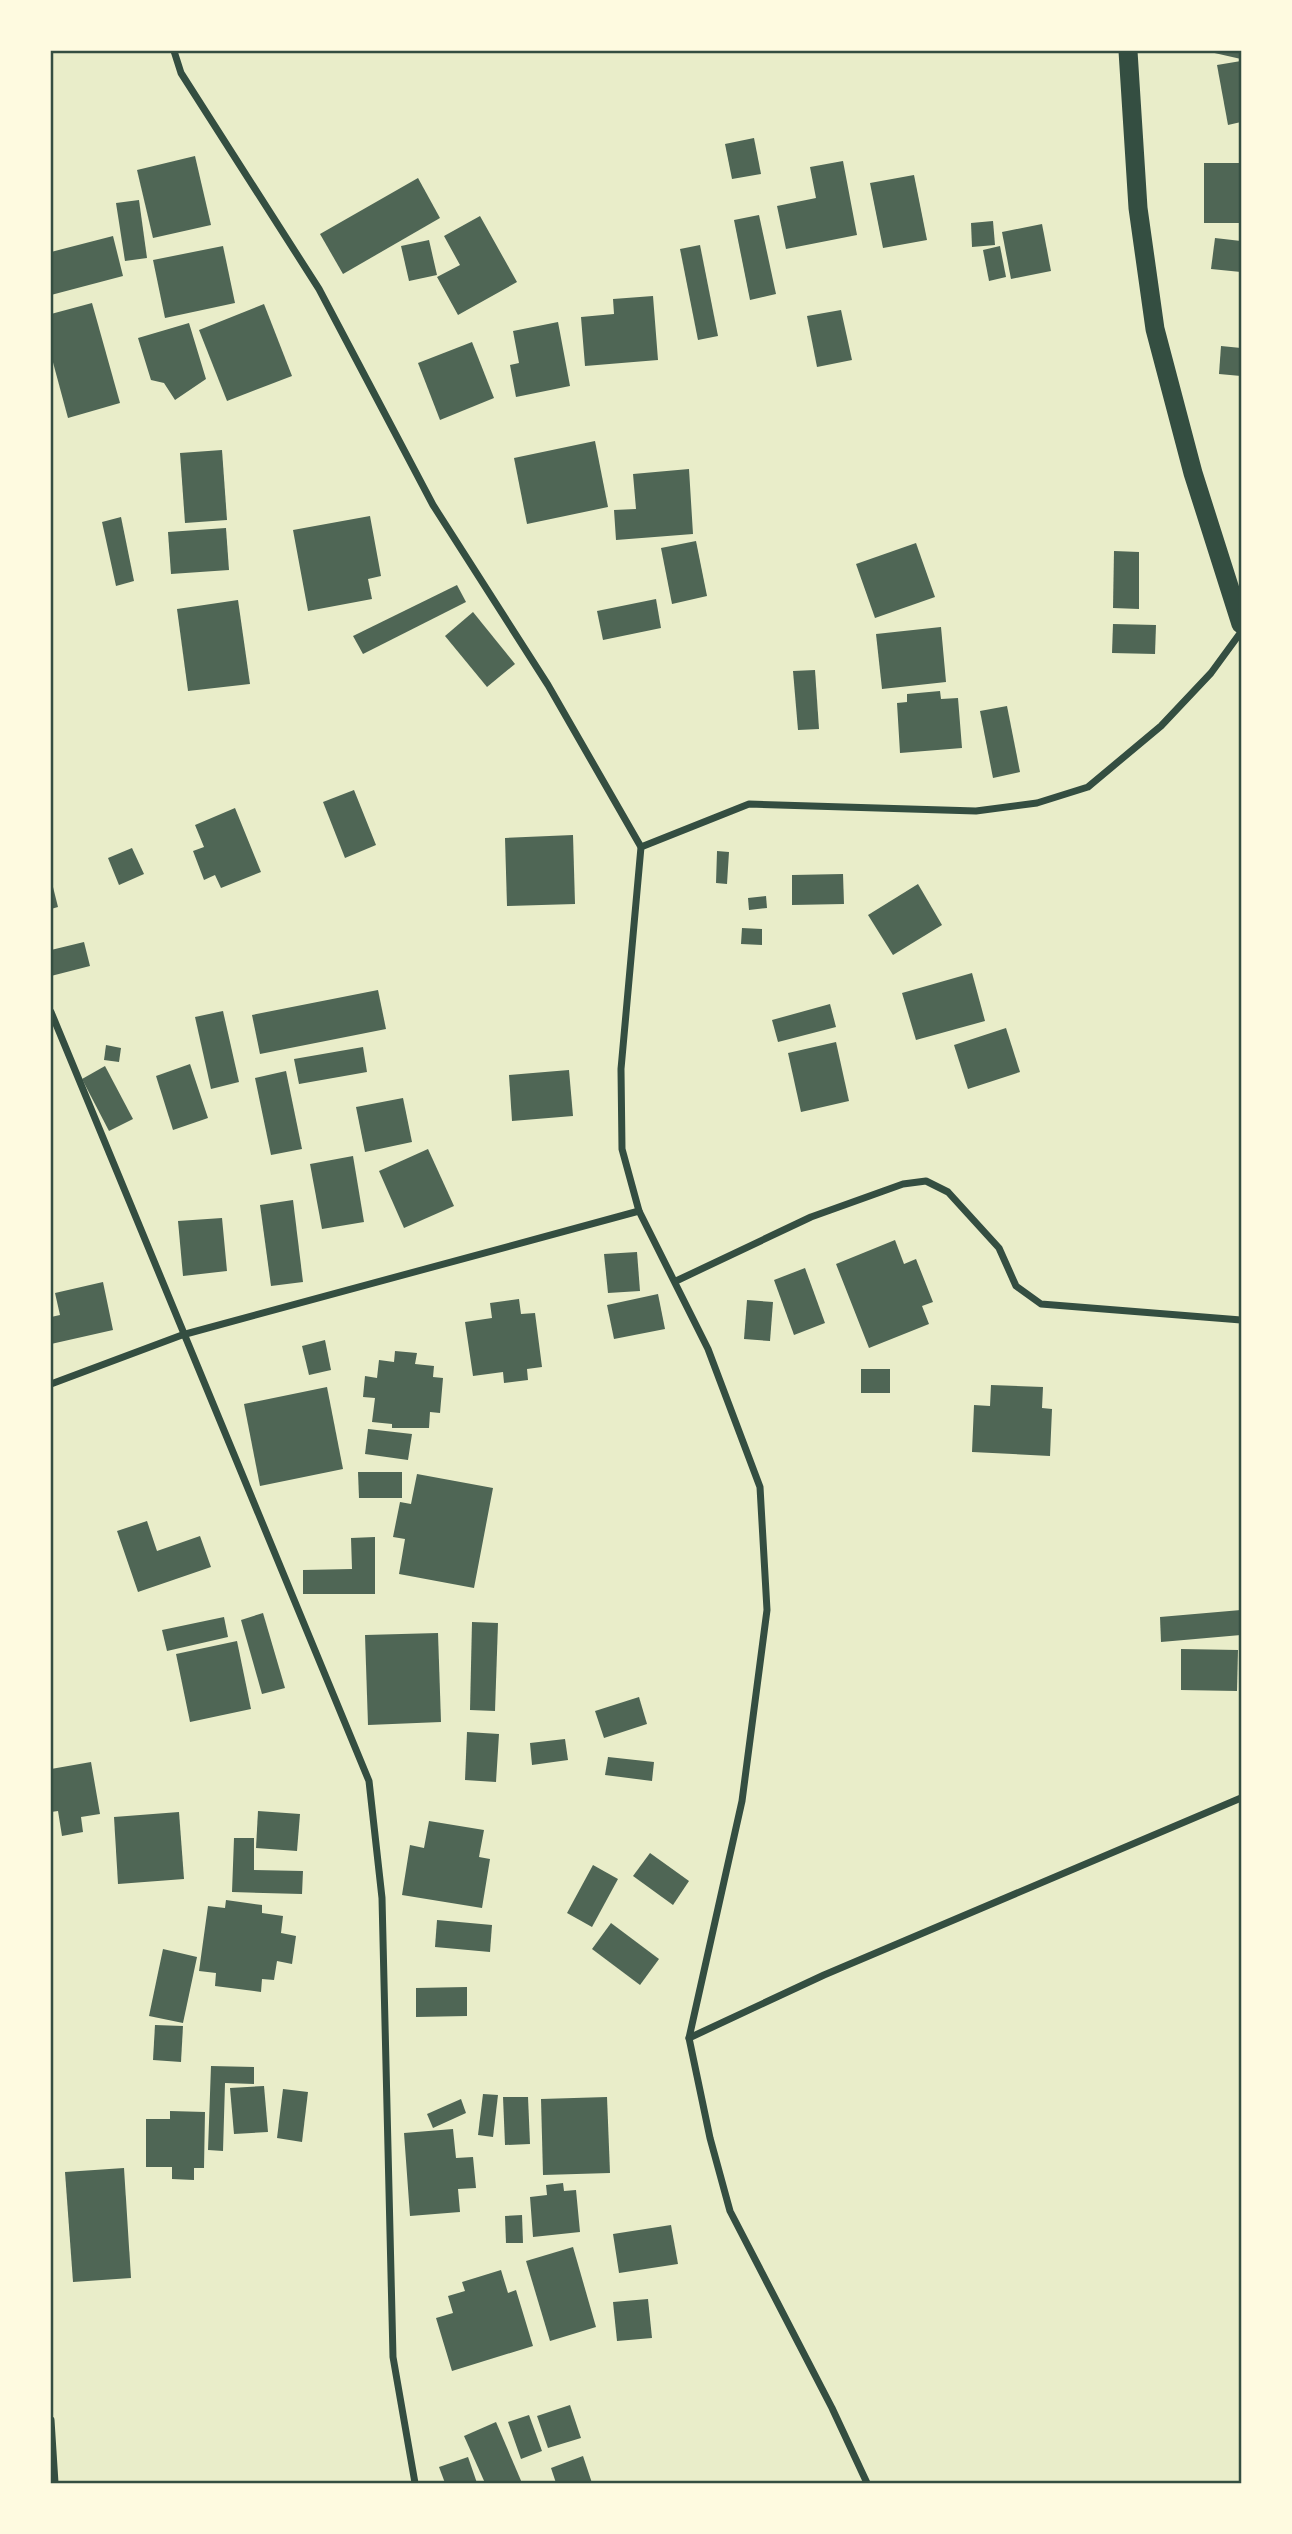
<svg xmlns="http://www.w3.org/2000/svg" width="1292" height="2534" font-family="Figtree,sans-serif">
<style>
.building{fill:#4f6655}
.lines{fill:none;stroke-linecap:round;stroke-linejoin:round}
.minor{stroke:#344e41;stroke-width:7}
.trunk{stroke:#344e41;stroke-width:19}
.neatline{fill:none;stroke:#344e41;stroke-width:2.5}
</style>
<rect width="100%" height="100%" fill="#e9edc9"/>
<g class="building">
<path d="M1210 51H1241V59L1210 52Z"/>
<path d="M1241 61V122L1228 125 1217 65Z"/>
<path d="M754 138 761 174 732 179 725 144Z"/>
<path d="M195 156 211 225 153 238 137 170Z"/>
<path d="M843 161 857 235 786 249 777 206 816 198 810 167Z"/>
<rect x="1204" y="163" width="37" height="60"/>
<path d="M914 175 927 240 883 248 870 183Z"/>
<path d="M418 178 440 218 343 274 320 234Z"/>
<path d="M139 200 147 258 125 261 116 203Z"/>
<path d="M759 215 776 294 750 300 734 220Z"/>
<path d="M480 216 517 282 458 315 437 277 460 265 444 236Z"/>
<path d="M993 221 995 245 972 247 971 223Z"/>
<path d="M1042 224 1051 271 1011 279 1002 232Z"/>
<path d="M113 236 123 276 51 295V252Z"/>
<path d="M1215 238 1241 241V272L1211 269Z"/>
<path d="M429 240 437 275 409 281 401 246Z"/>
<path d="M700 245 718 336 698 340 680 249Z"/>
<path d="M223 246 235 303 165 318 153 260Z"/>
<path d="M1000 246 1006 277 989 281 983 250Z"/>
<path d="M653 296 658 360 585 366 581 317 614 314 613 299Z"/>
<path d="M92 303 120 403 68 418 51 355V314Z"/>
<path d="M264 304 292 376 227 401 199 330Z"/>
<path d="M841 310 852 360 817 367 807 316Z"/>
<path d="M558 322 570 386 516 397 510 365 519 363 513 331Z"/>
<path d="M189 323 206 379 175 400 164 383 151 380 138 338Z"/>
<path d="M472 342 494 398 440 420 418 363Z"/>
<path d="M1221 346 1241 348V376L1219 374Z"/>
<path d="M595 441 608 507 527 524 514 458Z"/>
<path d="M222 450 227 520 185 523 180 453Z"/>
<path d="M689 469 693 534 616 540 614 510 636 509 633 474Z"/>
<path d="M370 516 381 576 368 579 372 599 308 611 293 530Z"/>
<path d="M121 517 134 581 116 586 102 522Z"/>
<path d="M226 528 229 570 171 574 168 532Z"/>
<path d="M696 541 707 596 672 604 661 548Z"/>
<path d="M916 543 935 597 875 618 856 564Z"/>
<path d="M1114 551 1139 552V609L1113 608Z"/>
<path d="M457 585 466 602 363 654 353 636Z"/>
<path d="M656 599 661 628 603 640 597 611Z"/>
<path d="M238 600 250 684 188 691 177 609Z"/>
<path d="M473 612 515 664 487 687 445 636Z"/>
<path d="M1113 624 1156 625 1155 654 1112 653Z"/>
<path d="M941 627 946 682 882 689 876 634Z"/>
<path d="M815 670 819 729 798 730 793 671Z"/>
<path d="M940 691 941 699 958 698 962 748 900 753 897 703 907 702V694Z"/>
<path d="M1007 706 1020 772 993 778 980 711Z"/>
<path d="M354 790 376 845 345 858 323 802Z"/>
<path d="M235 808 261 872 221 888 215 875 204 880 193 851 204 847 195 825Z"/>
<path d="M573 835 575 904 507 906 505 838Z"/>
<path d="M132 848 144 874 119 885 108 858Z"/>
<path d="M717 851 729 852 727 884 716 883Z"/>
<path d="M843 874 844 904 792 905V875Z"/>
<path d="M51 879 58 907 51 909Z"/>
<path d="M918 884 942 925 893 955 868 915Z"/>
<path d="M766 896 767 908 749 910 748 898Z"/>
<path d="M742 928 762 929V945L741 944Z"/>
<path d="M84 942 90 966 51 976V950Z"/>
<path d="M972 973 985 1021 916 1040 902 993Z"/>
<path d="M378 990 386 1029 260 1054 252 1015Z"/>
<path d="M830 1004 836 1027 778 1042 772 1020Z"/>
<path d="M223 1011 239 1082 211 1089 195 1017Z"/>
<path d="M1006 1028 1020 1072 968 1089 954 1045Z"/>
<path d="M836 1042 849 1101 801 1112 788 1053Z"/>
<path d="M106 1045 121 1048 119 1062 104 1060Z"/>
<path d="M363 1047 367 1072 299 1084 294 1059Z"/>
<path d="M190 1064 208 1118 173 1130 156 1076Z"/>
<path d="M105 1066 133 1119 109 1131 82 1079Z"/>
<path d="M569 1070 573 1116 512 1121 509 1075Z"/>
<path d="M286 1071 302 1149 271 1155 255 1078Z"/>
<path d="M403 1098 412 1142 365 1152 356 1107Z"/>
<path d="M428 1149 454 1206 404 1228 379 1171Z"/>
<path d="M353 1156 364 1222 322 1229 310 1164Z"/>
<path d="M293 1200 303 1282 271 1286 260 1205Z"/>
<path d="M222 1218 227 1271 183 1276 178 1221Z"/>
<path d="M895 1240 904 1264 916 1259 933 1302 922 1306 929 1324 869 1348 836 1264Z"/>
<path d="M637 1252 640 1291 608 1293 604 1254Z"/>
<path d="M805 1268 825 1323 794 1335 774 1280Z"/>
<path d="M103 1282 113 1330 51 1344V1317L60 1315 55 1293Z"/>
<path d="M658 1294 665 1329 614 1339 607 1305Z"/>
<path d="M519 1299 521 1314 535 1313 542 1367 527 1369 528 1380 504 1383 503 1372 473 1376 465 1322 492 1318 490 1303Z"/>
<path d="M747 1300 773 1302 770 1341 744 1339Z"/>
<path d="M325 1340 331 1370 309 1375 302 1346Z"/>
<path d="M395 1351 417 1353 415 1364 434 1366 433 1377 443 1378 440 1413 430 1412 429 1428H392V1424L372 1422 375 1398 363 1397 365 1376 377 1378 379 1360 394 1362Z"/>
<rect x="861" y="1369" width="29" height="24"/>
<path d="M991 1385 1043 1387 1042 1408 1052 1409 1050 1456 972 1452 974 1405 990 1406Z"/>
<path d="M327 1387 343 1469 260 1486 244 1404Z"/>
<path d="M368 1429 412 1434 408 1460 365 1454Z"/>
<path d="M358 1472H402V1498H359Z"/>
<path d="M417 1474 493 1488 474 1588 399 1574 405 1539 393 1537 400 1502 411 1504Z"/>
<path d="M147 1521 157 1551 200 1536 211 1567 138 1592 117 1531Z"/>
<path d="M375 1537V1594H303V1570L352 1569 351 1538Z"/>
<path d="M1241 1610V1635L1161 1642 1160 1617Z"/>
<path d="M263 1613 285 1688 262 1694 241 1620Z"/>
<path d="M224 1617 228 1637 167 1651 162 1630Z"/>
<path d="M472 1622 498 1623 495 1711 470 1710Z"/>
<path d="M438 1633 441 1722 368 1725 365 1635Z"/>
<path d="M237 1641 251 1709 190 1722 176 1654Z"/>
<path d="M1181 1649 1238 1650 1237 1691 1181 1690Z"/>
<path d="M639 1697 647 1724 604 1738 595 1711Z"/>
<path d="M467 1732 499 1734 496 1782 465 1780Z"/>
<path d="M565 1739 568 1760 532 1765 530 1743Z"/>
<path d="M608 1757 654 1762 652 1781 605 1775Z"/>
<path d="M91 1762 100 1814 81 1817 83 1832 62 1836 58 1811 51 1812V1769Z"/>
<path d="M258 1811 300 1814 297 1851 256 1848Z"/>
<path d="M179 1812 184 1879 118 1884 114 1817Z"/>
<path d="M429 1821 484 1830 479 1857 490 1859 482 1908 402 1895 410 1845 424 1848Z"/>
<path d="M234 1838H254V1870L303 1871 302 1894 232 1892Z"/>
<path d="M650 1853 689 1881 673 1905 633 1876Z"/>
<path d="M593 1865 618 1879 592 1927 567 1913Z"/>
<path d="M226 1900 262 1905V1913L283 1916 281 1933 296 1936 292 1964 277 1961 274 1980 262 1979 261 1992 215 1986 216 1973 199 1971 208 1906 225 1908Z"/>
<path d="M437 1920 492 1925 490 1952 435 1947Z"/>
<path d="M611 1923 659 1959 640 1985 592 1949Z"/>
<path d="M163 1949 197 1957 183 2023 149 2016Z"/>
<path d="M467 1987V2016L416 2017V1988Z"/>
<path d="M155 2025 183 2026 181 2062 153 2060Z"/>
<path d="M211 2066 254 2067V2084L225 2083 223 2151 208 2150Z"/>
<path d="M264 2086 268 2132 234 2134 230 2088Z"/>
<path d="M283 2089 308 2092 302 2142 277 2138Z"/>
<path d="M483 2094 498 2095 493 2137 478 2135Z"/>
<path d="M503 2097H528L530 2144 505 2145Z"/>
<path d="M607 2097 610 2173 543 2175 541 2099Z"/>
<path d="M461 2099 466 2113 433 2128 427 2114Z"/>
<path d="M170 2111 205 2112 204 2168H194V2180L172 2179V2167H146V2119H170Z"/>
<path d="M453 2129 456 2158 473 2157 476 2188 458 2189 460 2212 410 2216 404 2133Z"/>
<path d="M124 2168 131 2278 73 2282 65 2172Z"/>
<path d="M563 2183 564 2191 576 2190 580 2232 533 2237 530 2197 547 2195 546 2185Z"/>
<path d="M522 2215 523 2243H506L505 2216Z"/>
<path d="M671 2225 678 2264 619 2273 613 2234Z"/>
<path d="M573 2247 596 2327 550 2341 526 2261Z"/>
<path d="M501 2270 508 2293 516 2290 533 2346 452 2371 436 2318 453 2313 448 2296 465 2291 462 2282Z"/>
<path d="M648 2299 652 2338 617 2341 613 2302Z"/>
<path d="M570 2405 581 2438 548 2448 537 2416Z"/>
<path d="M529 2415 542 2451 521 2459 508 2422Z"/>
<path d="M496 2422 522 2483H485L464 2436Z"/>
<path d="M583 2456 592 2483H556L551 2468Z"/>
<path d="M468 2457 477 2483H445L439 2467Z"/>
</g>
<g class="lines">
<g class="minor">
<path d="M174 51 181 73 319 289 433 505 548 685 641 847 621 1069 622 1149 639 1211 708 1349 760 1487 767 1610 742 1801 689 2038"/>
<path d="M641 847 749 804 976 811 1037 803 1088 787 1161 726 1211 673 1241 632"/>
<path d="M51 1012 369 1781 382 1898 393 2357 415 2483"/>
<path d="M676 1281 811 1217 903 1184 926 1181 948 1192 999 1248 1016 1286 1041 1304 1241 1320"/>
<path d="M51 1384 182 1335 639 1211"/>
<path d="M51 2420 55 2483"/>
<path d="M867 2483 832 2408 730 2211 710 2138 689 2038 824 1975 1241 1798"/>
</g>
<path class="trunk" d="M1128 51 1138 208 1155 329 1193 473 1241 624"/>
</g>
<rect width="1292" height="2534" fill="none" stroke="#fefae0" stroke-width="105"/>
<rect x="52" y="52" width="1188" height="2430" class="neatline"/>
</svg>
